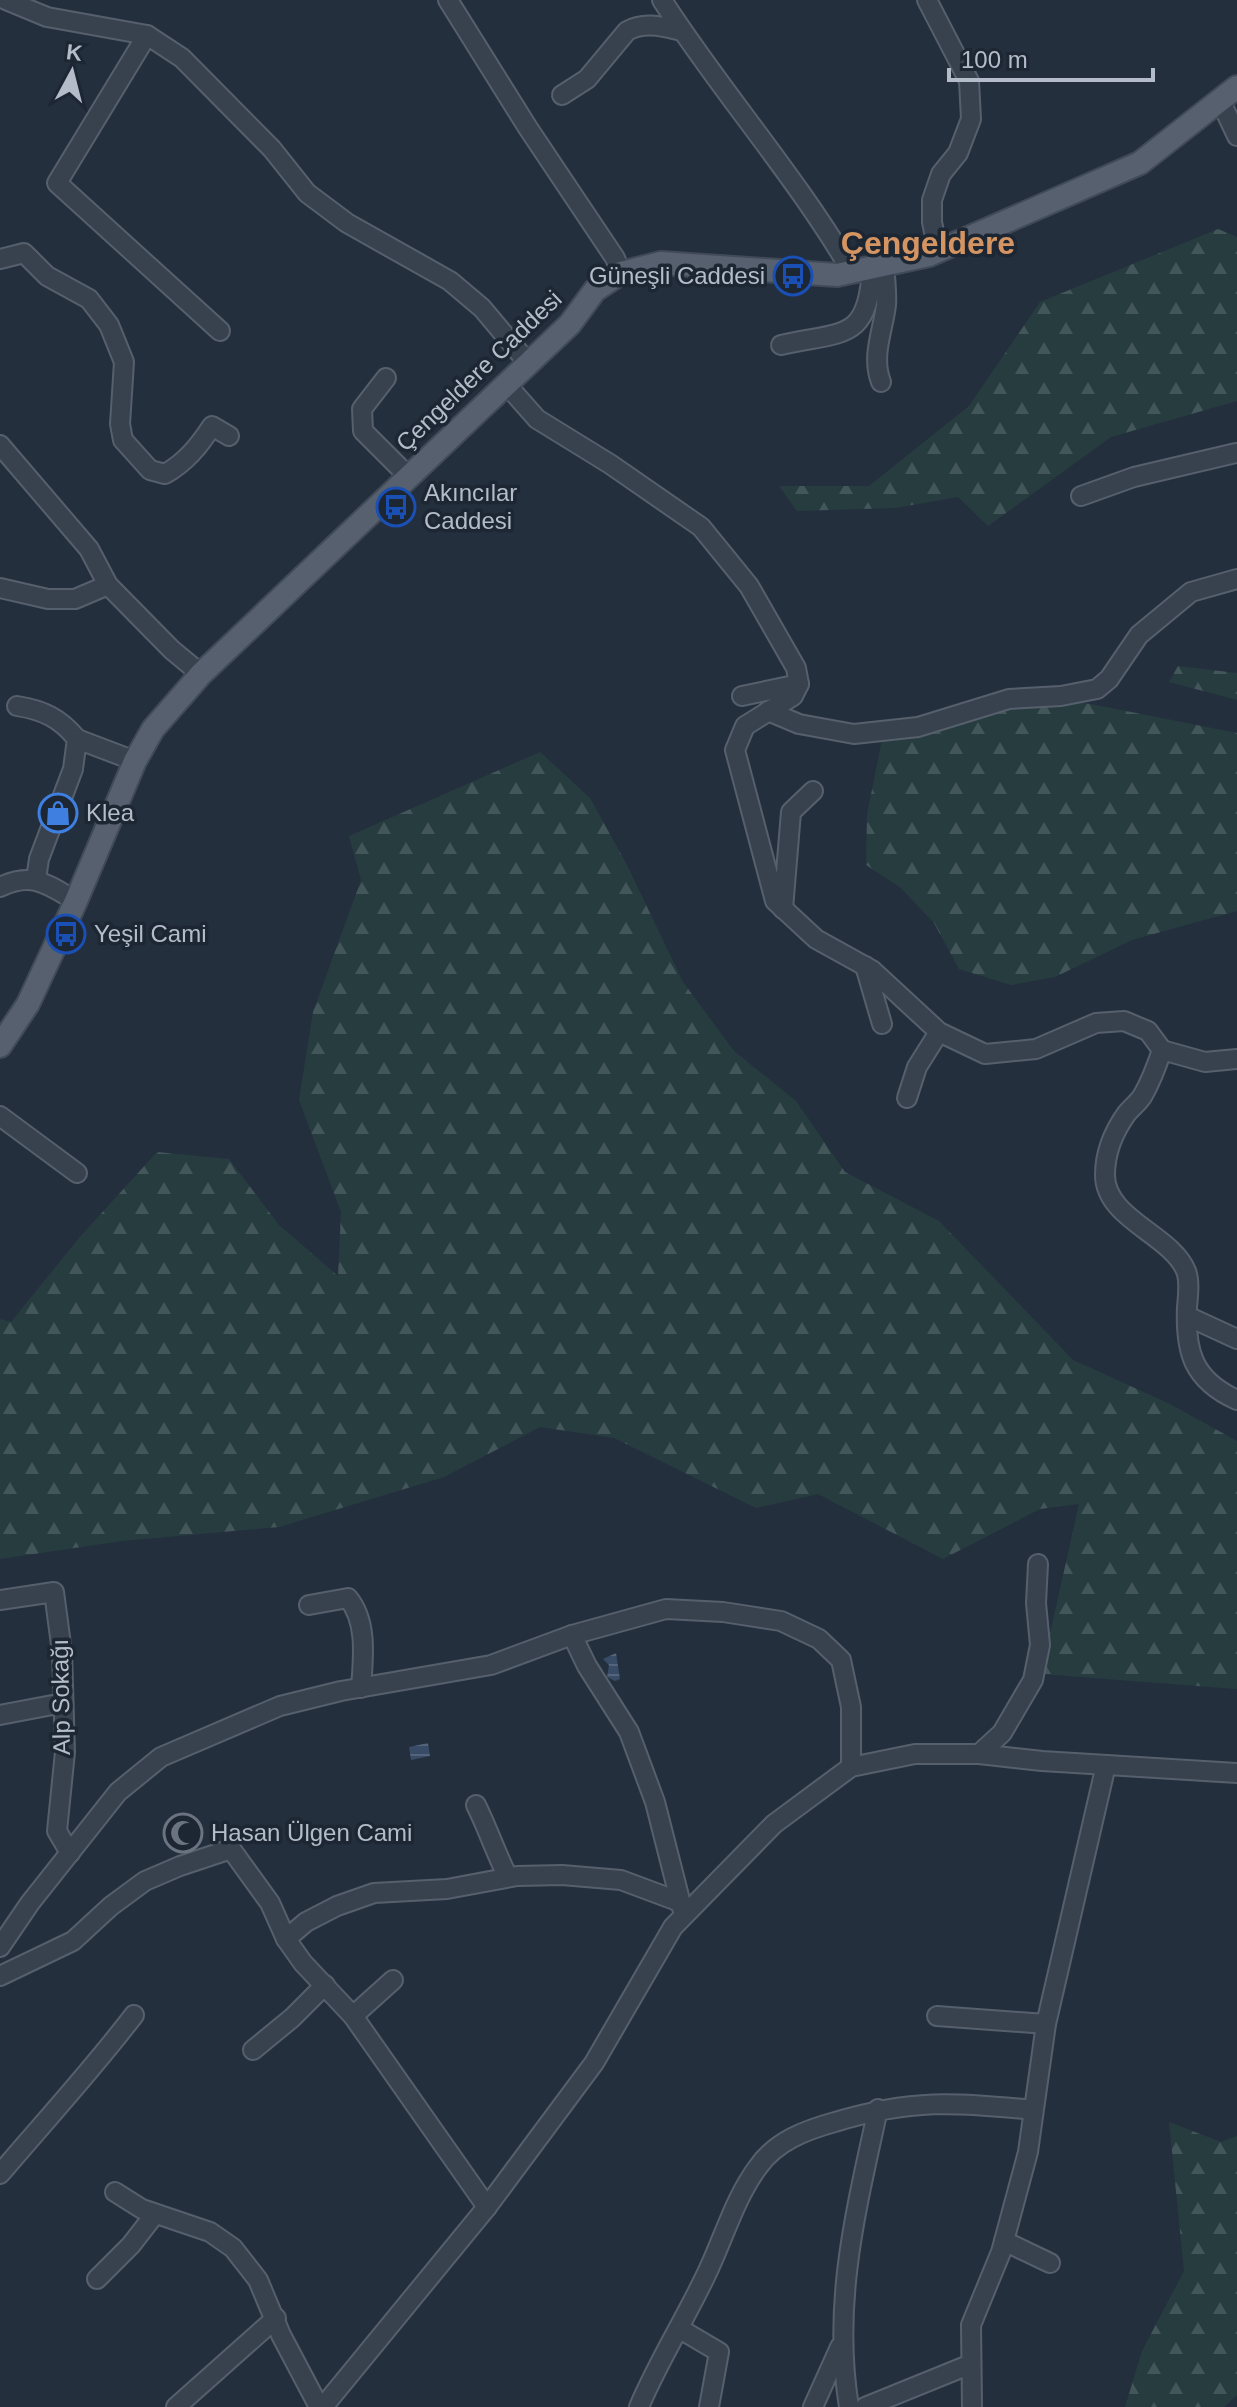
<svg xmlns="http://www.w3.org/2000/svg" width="1237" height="2407" font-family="Helvetica,sans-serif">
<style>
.forest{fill:url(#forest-firs)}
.water{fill:url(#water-rules)}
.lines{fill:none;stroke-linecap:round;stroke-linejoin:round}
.minor-casing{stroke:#565f6c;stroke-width:22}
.major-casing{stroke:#414a57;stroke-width:26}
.minor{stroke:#38414e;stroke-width:18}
.major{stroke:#56606e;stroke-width:22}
.labels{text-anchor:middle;stroke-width:7;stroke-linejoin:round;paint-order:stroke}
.poi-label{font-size:24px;fill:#b4bcc9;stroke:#1d2633;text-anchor:start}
.street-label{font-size:24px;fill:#b4bcc9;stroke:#1d2633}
.district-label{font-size:32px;font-weight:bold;fill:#d59563;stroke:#1d2633}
</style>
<defs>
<pattern id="forest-firs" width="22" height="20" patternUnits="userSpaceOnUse" patternTransform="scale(2)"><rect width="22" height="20" fill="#263c3f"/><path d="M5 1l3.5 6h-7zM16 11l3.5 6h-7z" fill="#435659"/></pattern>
<pattern id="water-rules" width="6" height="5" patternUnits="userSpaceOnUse" patternTransform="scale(2)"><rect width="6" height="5" fill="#394c67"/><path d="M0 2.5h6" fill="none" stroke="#53647b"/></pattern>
</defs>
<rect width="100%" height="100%" fill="#242f3e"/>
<g class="forest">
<path d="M1218 229 1237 237V401L1111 437 988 526 958 497 895 508 797 511 779 486H869L969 406 1040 302Z"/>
<path d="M1178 666 1237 673V700L1169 682Z"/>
<path d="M1029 694 1096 705 1237 733V911L1132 940 1055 977 1011 985 959 969 934 923 901 888 866 865 867 814 883 735Z"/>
<path d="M540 752 590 798 627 865 683 982 734 1051 796 1101 845 1172 939 1221 1073 1360 1170 1404 1237 1441V1689L1041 1674 1079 1504 1040 1509 943 1559 818 1494 756 1508 614 1438 540 1427 444 1477 279 1527 122 1541 0 1559V1319L11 1322 79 1238 157 1152 229 1159 279 1225 338 1276 341 1212 299 1100 313 1012 361 880 349 836Z"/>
<path d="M1169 2122 1221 2142 1237 2136V2395L1224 2407H1125L1142 2351 1184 2271Z"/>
</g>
<g class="water">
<path d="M616 1653 620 1679 615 1681 607 1677 609 1665 603 1659Z"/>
<path d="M428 1743 430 1756 411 1760 409 1747Z"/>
</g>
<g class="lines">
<defs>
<g id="minor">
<path d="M6 0 47 17 147 35"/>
<path d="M448 0 528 128 615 258 621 273"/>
<path d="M662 0C722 93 796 176 852 272"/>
<path d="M927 0 969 81 971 119 958 153 941 174 932 200V222L938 251"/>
<path d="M562 95 587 79 627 31C645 21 664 27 682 31"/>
<path d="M1220 100 1237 136"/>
<path d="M0 259 24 253 47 276 89 299 109 325 124 362 120 424 123 440 150 470 165 474C186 462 199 446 212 426L229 436"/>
<path d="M220 331 57 183 147 35 182 58 272 149 307 193 347 223 450 281 482 308 528 363"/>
<path d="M781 345C843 331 868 342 872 268"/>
<path d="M386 378 362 409 363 431 408 476"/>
<path d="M881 382C871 356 883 331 886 305 887 292 885 278 884 265"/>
<path d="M506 384 537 419 610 464 701 527 749 586 796 668 799 684 793 696 745 726 735 750 775 901 816 939 872 970 939 1032 985 1054 1036 1049 1096 1023 1124 1021 1148 1031 1162 1050C1157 1065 1151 1081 1143 1095 1139 1102 1132 1107 1127 1113 1114 1131 1105 1153 1105 1175 1105 1219 1172 1235 1186 1271 1190 1281 1188 1296 1187 1307 1185 1352 1193 1380 1237 1400"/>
<path d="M0 445 89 549 108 585 172 650 201 674"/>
<path d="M1081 496 1134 477 1236 453"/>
<path d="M0 588 48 599H75L108 585"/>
<path d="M742 696 799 684"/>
<path d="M17 706C43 710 60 718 77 739L73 769 39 859 36 879"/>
<path d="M768 711 799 724 854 734 918 727 1009 699 1061 696 1097 689 1109 679 1139 635 1191 592 1237 579"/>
<path d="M77 739 135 761"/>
<path d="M0 887C33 871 48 885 76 901"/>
<path d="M783 909 791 812 813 791"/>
<path d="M865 966 882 1024"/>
<path d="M1162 1050 1205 1062 1237 1059"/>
<path d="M907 1098 917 1067 939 1032"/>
<path d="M0 1116 77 1173"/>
<path d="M1187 1316 1237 1339"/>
<path d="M0 1600 54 1592 62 1652 65 1752 57 1831 70 1853"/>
<path d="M309 1605 348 1598C368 1622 363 1659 361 1688"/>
<path d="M572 1635 587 1666 629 1732 655 1802 682 1908"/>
<path d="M0 1715 63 1703"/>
<path d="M979 1754 1002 1733 1033 1680 1040 1645 1036 1603 1038 1564"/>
<path d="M476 1805C488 1829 496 1854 508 1877"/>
<path d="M286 1939 306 1922 337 1906 374 1893 447 1889 517 1876 562 1875 621 1880 680 1902"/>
<path d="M0 1947 30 1903 118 1792 161 1757 280 1706 341 1691 491 1665 572 1635 666 1609 723 1612 781 1621 819 1639 841 1660 851 1707V1767"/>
<path d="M0 1976 73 1941 111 1906 145 1881 180 1866 231 1849 270 1903 286 1939 303 1963 353 2016 487 2207"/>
<path d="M353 2016 393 1980"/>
<path d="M937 2016 1046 2024"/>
<path d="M253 2050 292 2018 325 1985"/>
<path d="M0 2174C45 2121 92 2070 134 2015"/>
<path d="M115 2192 142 2209 210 2232 233 2248 258 2280 281 2335 319 2407"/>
<path d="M1004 2241 1050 2263"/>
<path d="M97 2279 131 2245 155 2214"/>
<path d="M680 2329 719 2352 709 2407"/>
<path d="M176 2407 276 2318"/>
<path d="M323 2407 487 2207 594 2063 673 1927 774 1824 851 1767 915 1754H979L1042 1761 1237 1773"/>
<path d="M639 2407C658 2362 684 2321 705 2277 723 2241 734 2199 758 2167 776 2141 806 2130 835 2122 911 2099 956 2102 1033 2110"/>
<path d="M813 2407 840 2347"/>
<path d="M849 2407C832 2303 856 2210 878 2109"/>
<path d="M865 2407 971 2364"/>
<path d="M972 2407 971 2325 1001 2252 1028 2152 1046 2024 1106 1765"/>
</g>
<path id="major" d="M0 1046 28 1004 76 901 135 761 153 729 201 674 570 324 595 290 621 273 661 263 837 275 929 255 1140 163 1237 87"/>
</defs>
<use href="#minor" class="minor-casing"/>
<use href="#major" class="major-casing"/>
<use href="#minor" class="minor"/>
<use href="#major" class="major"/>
</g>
<defs>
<symbol id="bus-ring" viewBox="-11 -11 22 22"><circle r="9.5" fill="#1d2633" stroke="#1a4fb4" stroke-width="1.5"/><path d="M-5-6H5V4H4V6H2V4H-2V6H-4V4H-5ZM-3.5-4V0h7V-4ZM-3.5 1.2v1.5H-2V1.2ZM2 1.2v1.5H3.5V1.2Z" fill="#1a4fb4"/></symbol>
<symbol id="shop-ring" viewBox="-11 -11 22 22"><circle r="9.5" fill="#1d2633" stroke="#3f7fe0" stroke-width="1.5"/><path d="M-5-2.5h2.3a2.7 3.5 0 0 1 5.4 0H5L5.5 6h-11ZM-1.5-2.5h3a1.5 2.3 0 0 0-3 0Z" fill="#3f7fe0"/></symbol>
<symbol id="mosque-ring" viewBox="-11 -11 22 22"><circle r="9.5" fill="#1d2633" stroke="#6b7280" stroke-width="1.5"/><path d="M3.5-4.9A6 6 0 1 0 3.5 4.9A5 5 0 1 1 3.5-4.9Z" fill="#6b7280"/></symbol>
</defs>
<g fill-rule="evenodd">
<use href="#bus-ring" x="771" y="254" width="44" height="44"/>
<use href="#bus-ring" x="374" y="485" width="44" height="44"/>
<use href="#shop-ring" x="36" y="791" width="44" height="44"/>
<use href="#bus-ring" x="44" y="912" width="44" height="44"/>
<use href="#mosque-ring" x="161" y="1811" width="44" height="44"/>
</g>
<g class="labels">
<g class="poi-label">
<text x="765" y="284" text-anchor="end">Güneşli Caddesi</text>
<text x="424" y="501">Akıncılar<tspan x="424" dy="28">Caddesi</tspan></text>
<text x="86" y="821">Klea</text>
<text x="94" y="942">Yeşil Cami</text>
<text x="211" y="1841">Hasan Ülgen Cami</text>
</g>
<g class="street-label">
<text transform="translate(479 371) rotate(-44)" y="8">Çengeldere Caddesi</text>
<text transform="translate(61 1697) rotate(-91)" y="8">Alp Sokağı</text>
</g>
<g class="district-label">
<text x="928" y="254">Çengeldere</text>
</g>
</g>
<g transform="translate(72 72) rotate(7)" stroke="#1d2633" stroke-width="6" paint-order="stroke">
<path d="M0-6L14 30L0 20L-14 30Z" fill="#b4bcc9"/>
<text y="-12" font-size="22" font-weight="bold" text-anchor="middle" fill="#b4bcc9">K</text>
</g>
<path d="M949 68v12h204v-12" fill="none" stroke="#b4bcc9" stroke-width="4"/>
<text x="961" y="68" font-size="24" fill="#b4bcc9" stroke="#1d2633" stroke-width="6" paint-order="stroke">100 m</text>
</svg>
